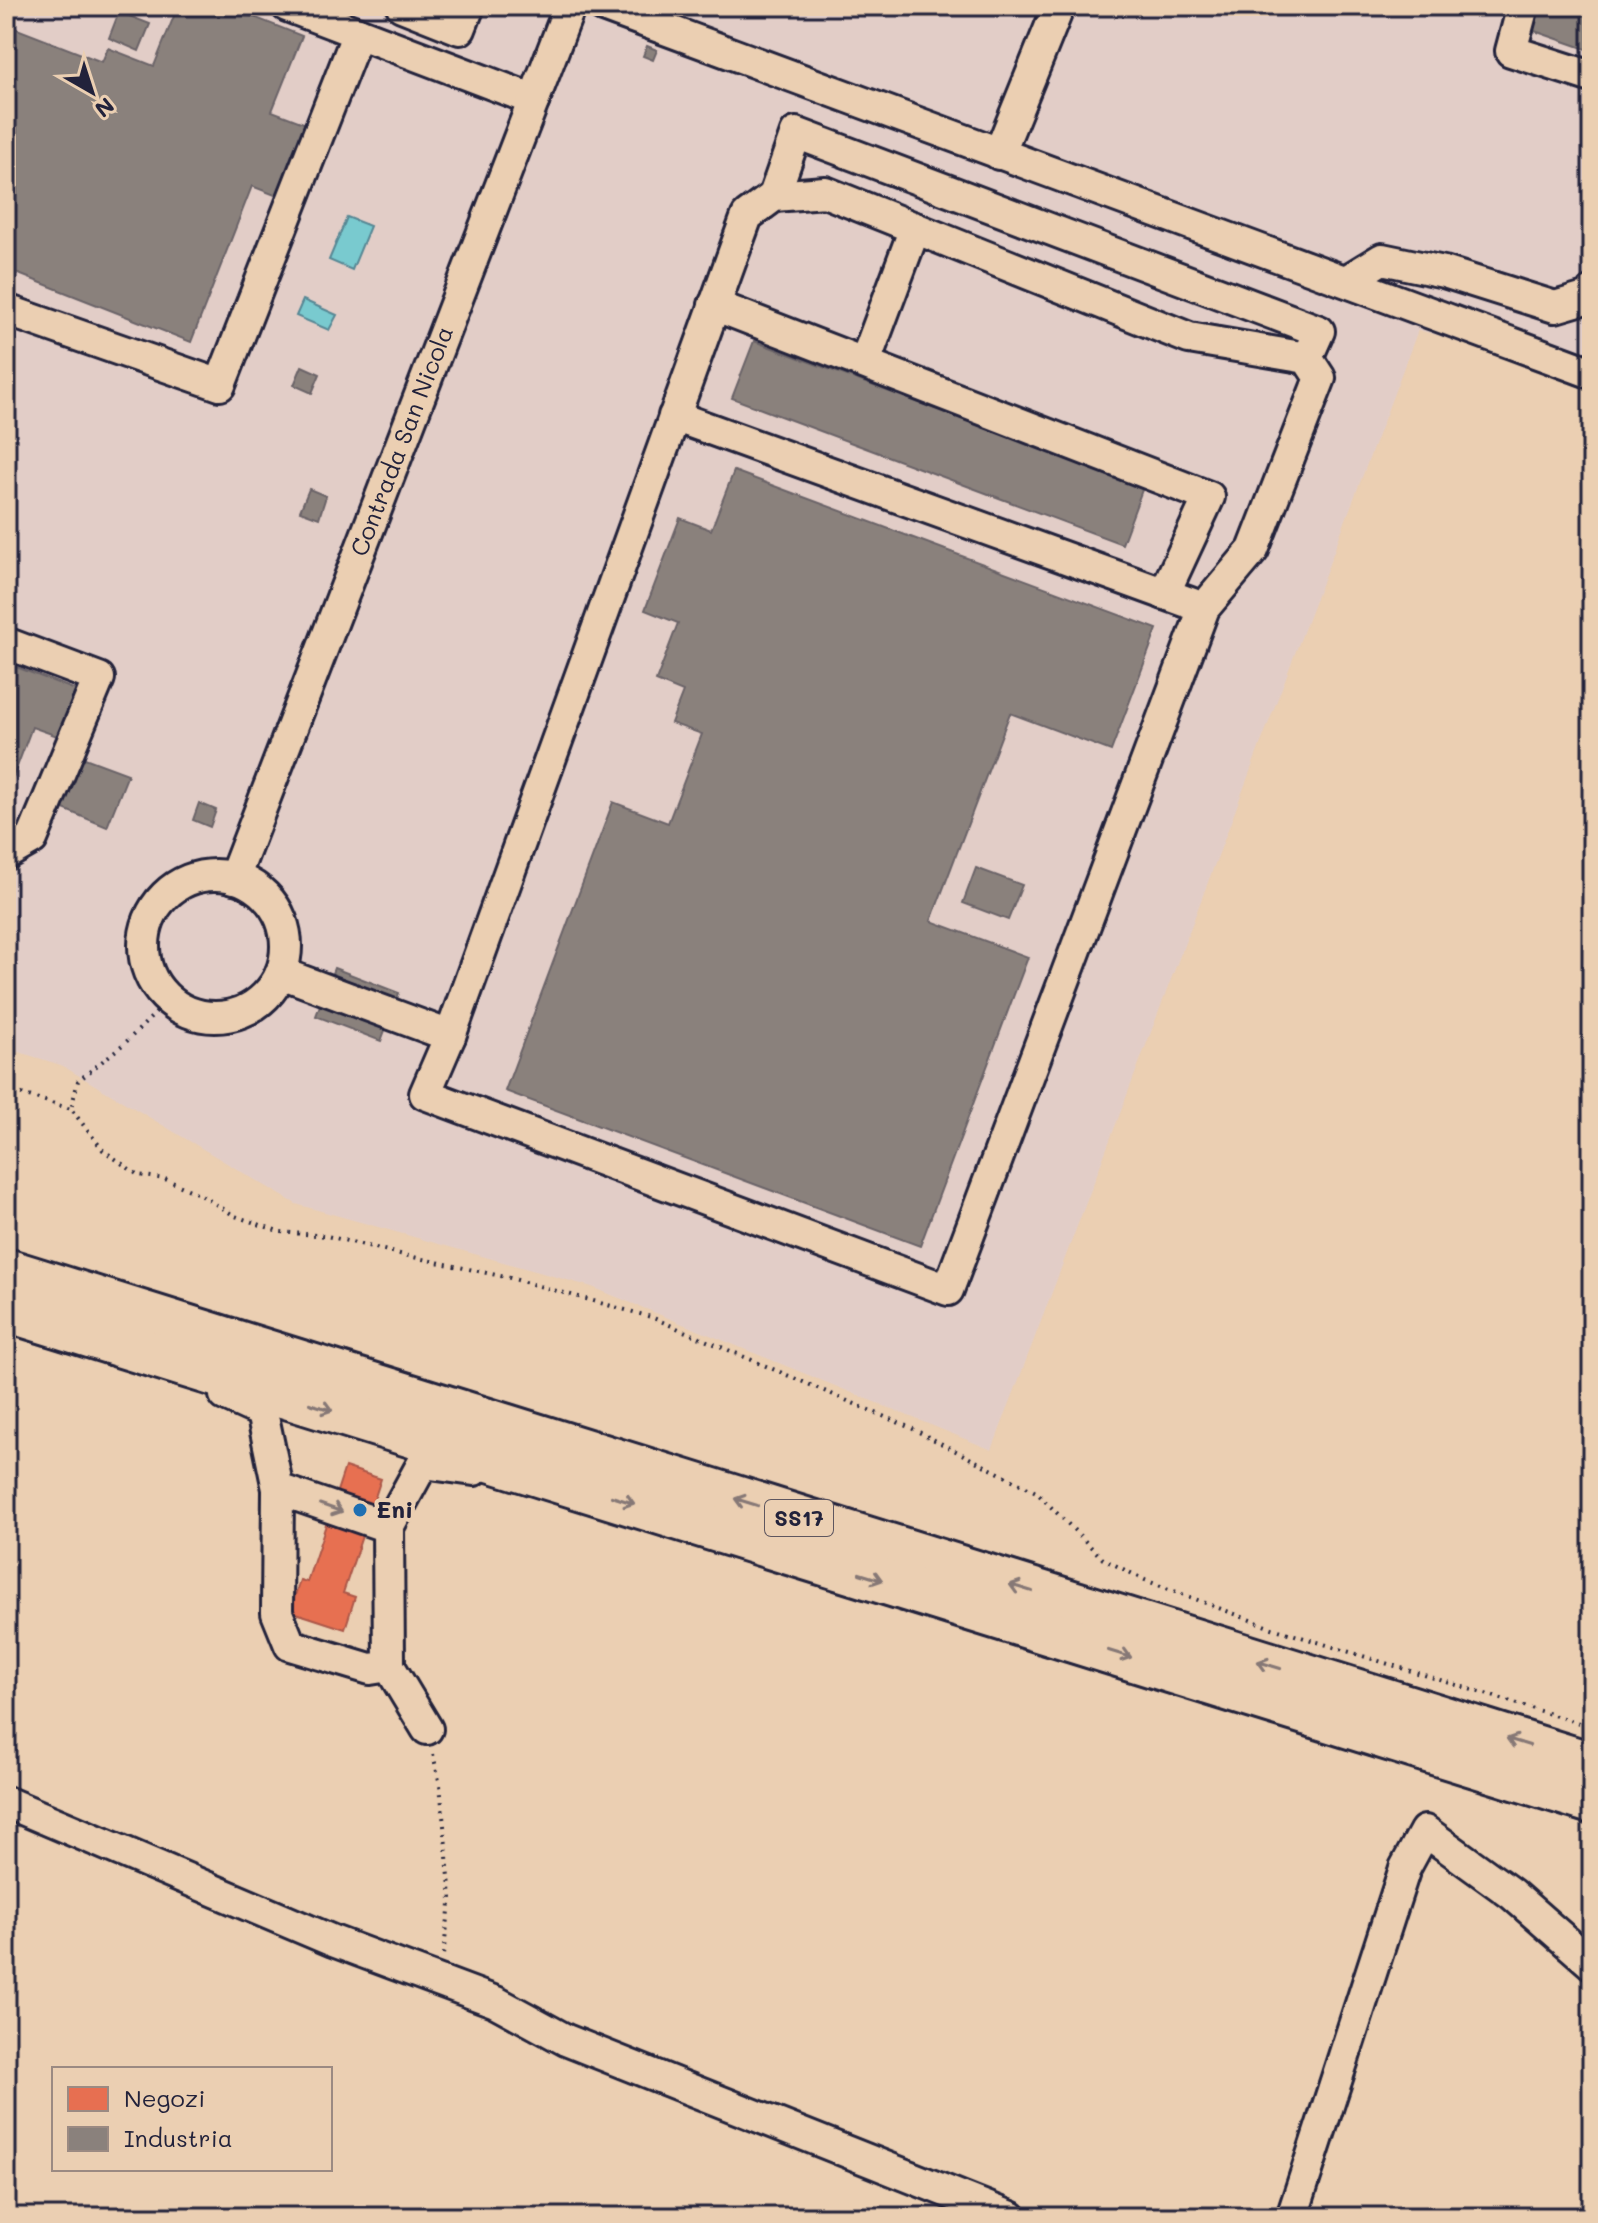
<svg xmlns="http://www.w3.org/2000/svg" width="1598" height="2223" font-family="Mali,sans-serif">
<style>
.built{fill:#e2cdc7}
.water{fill:#79cacf;stroke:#568794;stroke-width:2}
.shops{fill:#e76f51;stroke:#ac584a;stroke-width:2}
.industry{fill:#8a817c;stroke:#6b6468;stroke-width:2}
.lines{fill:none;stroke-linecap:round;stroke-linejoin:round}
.minor-casing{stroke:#22223b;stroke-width:36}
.highway-casing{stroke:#22223b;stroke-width:50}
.path{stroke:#22223b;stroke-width:4;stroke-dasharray:2 6;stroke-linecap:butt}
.minor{stroke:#ebcfb2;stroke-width:30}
.highway{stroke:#ebcfb2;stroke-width:44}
.oneway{stroke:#867876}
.poi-dot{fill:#1f6fb2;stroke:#ebcfb2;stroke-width:3}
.labels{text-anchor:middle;stroke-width:8;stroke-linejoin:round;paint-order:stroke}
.shield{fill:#ebcfb2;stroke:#5e565f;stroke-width:2}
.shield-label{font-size:22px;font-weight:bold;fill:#22223b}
.street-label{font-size:24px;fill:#22223b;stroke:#ebcfb2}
.poi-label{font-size:24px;font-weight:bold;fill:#22223b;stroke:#ebcfb2;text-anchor:start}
</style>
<rect width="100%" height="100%" fill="#ebcfb2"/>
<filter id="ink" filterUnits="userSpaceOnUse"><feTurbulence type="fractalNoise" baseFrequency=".0125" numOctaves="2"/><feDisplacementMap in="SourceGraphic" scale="16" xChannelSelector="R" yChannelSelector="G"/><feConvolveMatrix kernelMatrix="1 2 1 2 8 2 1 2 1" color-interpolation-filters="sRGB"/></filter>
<g filter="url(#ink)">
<path class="built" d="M6 6H1592V389L1479 346 1418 330 992 1450 592 1287 296 1204 61 1065 6 1048Z"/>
<g class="water">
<path d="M347 217 370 226 352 270 329 260Z"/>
<path d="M303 300 337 315 329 330 296 316Z"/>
</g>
<path class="shops" d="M345 1467 381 1479 343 1593 355 1597 345 1629 290 1611 300 1580 307 1582Z"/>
<g class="industry">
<path d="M178 6H226L302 36 272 111 309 125 280 197 252 186 191 342 6 269V41L12 27 102 62 108 48 154 66Z"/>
<path d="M1536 6H1592V51L1529 29Z"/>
<path d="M119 12 150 24 139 51 109 38Z"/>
<path d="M647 46 657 50 653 60 643 56Z"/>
<path d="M754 341 1143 487 1122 544 732 398Z"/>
<path d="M302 366 320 374 312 393 294 385Z"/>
<path d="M734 471 1157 629 1111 751 1010 713 931 921 1028 957 920 1246 505 1091 613 802 668 823 702 734 671 723 683 692 656 681 678 623 645 610 680 518 711 530Z"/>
<path d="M309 489 326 496 319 518 300 511Z"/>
<path d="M6 663 81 692 63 738 32 727 6 796Z"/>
<path d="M82 757 128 774 107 827 61 808Z"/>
<path d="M199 803 216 810 210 827 193 820Z"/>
<path d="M976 868 1022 885 1008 920 963 903Z"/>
<path d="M334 968 399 993 381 1041 316 1016Z"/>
</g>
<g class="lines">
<defs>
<g id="minor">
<path d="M287 6 534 100"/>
<path d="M402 6 460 29 469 6"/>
<path d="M603 6 1592 373"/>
<path d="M1523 6 1511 51 1592 77"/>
<path d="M999 154 1059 6"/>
<path d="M774 196 796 133 1319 331 1307 358"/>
<path d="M1346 281 1382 259 1444 272 1555 307 1589 297 1592 292"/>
<path d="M714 305 1209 497 1164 594"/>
<path d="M6 310 220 385 358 33"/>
<path d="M865 362 915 228"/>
<path d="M674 416 1204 608 948 1290 425 1094 450 1036 747 216 774 196 825 192 1189 338 1307 358 1320 378 1253 550 1204 608"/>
<path d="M6 643 99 678 32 839 6 854"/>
<circle cx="215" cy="946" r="71"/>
<path id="s1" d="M234 878 570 6"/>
<path d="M281 973 450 1036"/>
<path d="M225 1395 262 1412 278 1489 388 1527 423 1463 474 1470"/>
<path d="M278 1489 277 1613 290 1645 370 1669 389 1666 388 1527"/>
<path d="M389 1666 427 1729"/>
<path d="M6 1802 333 1941 496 2002 566 2040 1011 2217"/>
<path d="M1292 2217 1405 1868 1425 1831 1512 1894 1592 1964"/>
</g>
<g id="highway">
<path d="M6 1271 1592 1765"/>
<path d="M6 1309 1592 1801"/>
</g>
</defs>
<use href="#minor" class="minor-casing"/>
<use href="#highway" class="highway-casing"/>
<g class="path">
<path d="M168 1001 126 1042 78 1081 71 1109 103 1150 138 1175 165 1179 201 1195 235 1216 281 1232 327 1236 404 1255 510 1278 651 1317 911 1428 1036 1492 1103 1559 1145 1580 1269 1627 1592 1727"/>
<path d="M6 1089 71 1109"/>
<path d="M433 1754 440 1785 451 1897 443 1955"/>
</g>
<use href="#minor" class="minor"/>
<use href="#highway" class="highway"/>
</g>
<defs><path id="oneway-shaft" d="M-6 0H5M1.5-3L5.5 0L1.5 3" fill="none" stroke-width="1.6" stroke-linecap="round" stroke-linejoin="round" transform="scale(2)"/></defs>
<g class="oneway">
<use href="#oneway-shaft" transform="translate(321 1407) rotate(17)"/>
<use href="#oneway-shaft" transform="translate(623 1500) rotate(17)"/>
<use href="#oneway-shaft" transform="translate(746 1502) rotate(-163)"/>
<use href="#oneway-shaft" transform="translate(331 1508) rotate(19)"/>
<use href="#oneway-shaft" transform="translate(871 1577) rotate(17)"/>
<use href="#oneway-shaft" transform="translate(1021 1588) rotate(-163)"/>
<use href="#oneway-shaft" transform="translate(1120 1654) rotate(17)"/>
<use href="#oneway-shaft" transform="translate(1269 1665) rotate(-163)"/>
<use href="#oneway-shaft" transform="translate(1518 1742) rotate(-163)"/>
</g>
</g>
<circle class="poi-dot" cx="360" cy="1510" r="8"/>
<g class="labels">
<rect class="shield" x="765" y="1500" width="68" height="36" rx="6"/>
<g class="shield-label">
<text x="799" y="1526">SS17</text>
</g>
<g class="street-label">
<text dy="8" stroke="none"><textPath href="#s1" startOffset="468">Contrada San Nicola</textPath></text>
</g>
<g class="poi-label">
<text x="376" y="1518">Eni</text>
</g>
</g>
<rect width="1598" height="2223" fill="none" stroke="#ebcfb2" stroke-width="32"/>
<rect x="16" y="16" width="1566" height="2191" fill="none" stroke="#22223b" stroke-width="3" filter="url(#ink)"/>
<rect x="52" y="2067" width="280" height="104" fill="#ebcfb2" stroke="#9b8a82" stroke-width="2"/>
<rect x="68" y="2087" width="40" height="24" fill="#e76f51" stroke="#9b8a82" stroke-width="2"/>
<text x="124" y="2107" font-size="24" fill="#22223b">Negozi</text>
<rect x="68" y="2127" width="40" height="24" fill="#8a817c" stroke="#9b8a82" stroke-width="2"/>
<text x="124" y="2147" font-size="24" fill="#22223b">Industria</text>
<g transform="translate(92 92) rotate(141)" stroke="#ebcfb2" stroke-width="6" paint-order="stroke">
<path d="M0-6L14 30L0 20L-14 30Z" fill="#22223b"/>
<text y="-12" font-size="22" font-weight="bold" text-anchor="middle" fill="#22223b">N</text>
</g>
</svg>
